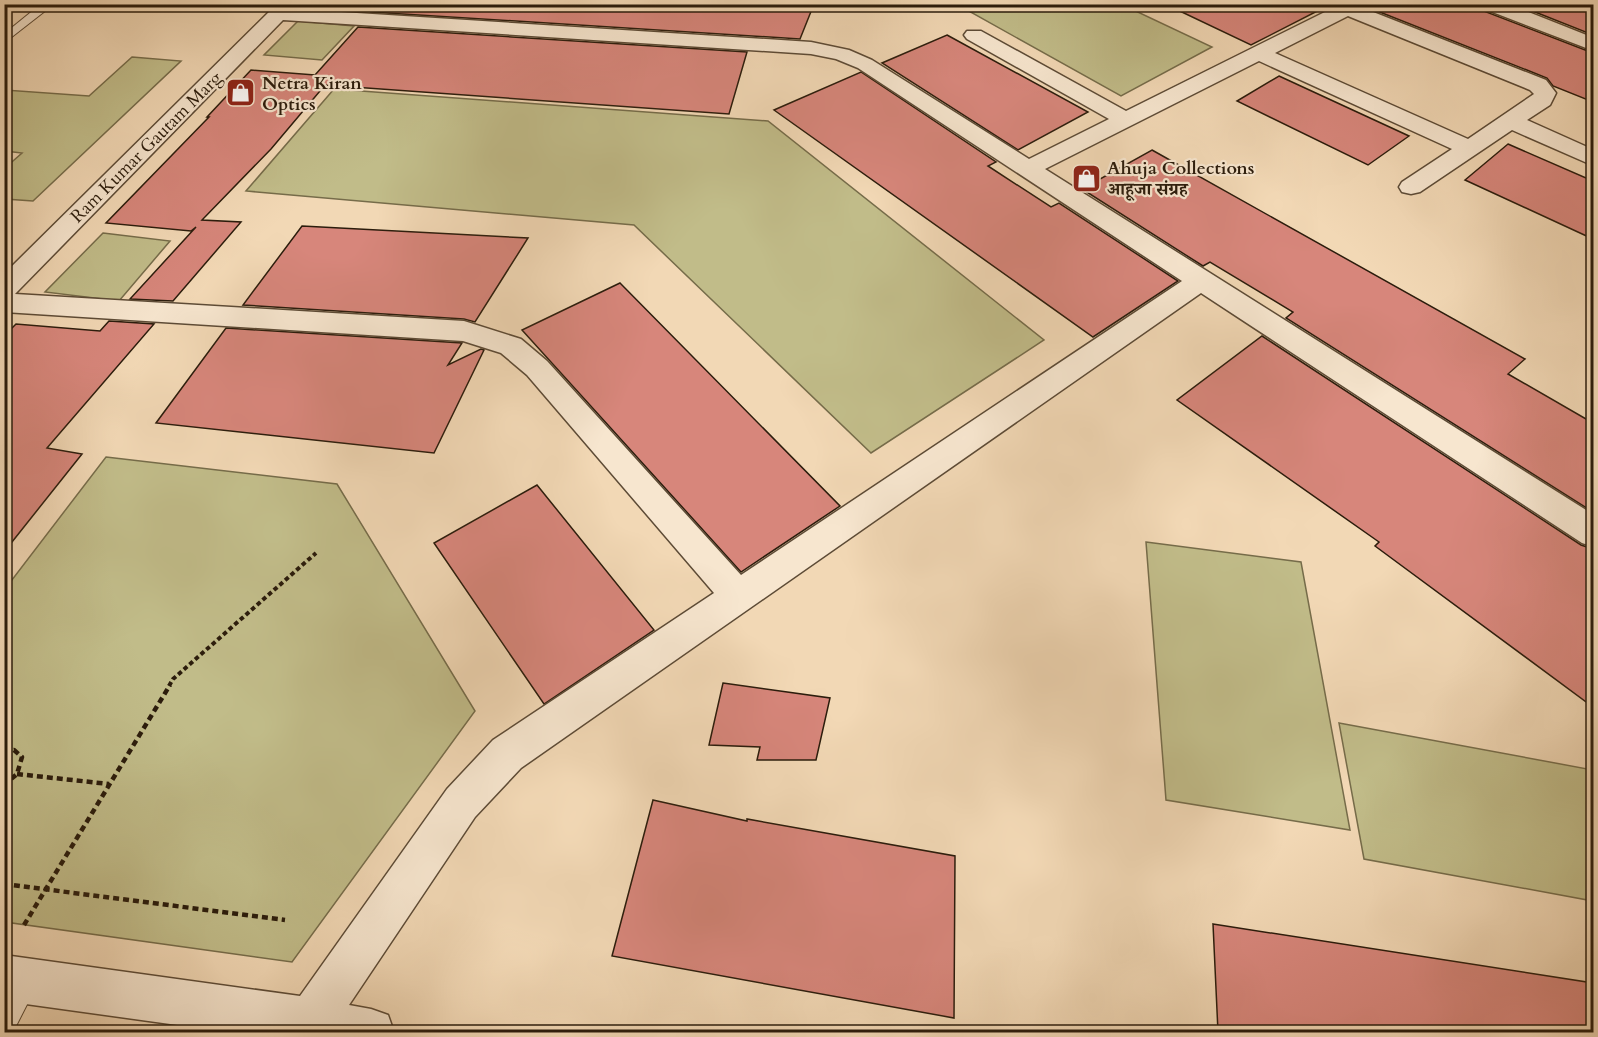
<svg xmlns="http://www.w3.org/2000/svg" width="1598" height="1037" font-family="Cardo,'Noto Serif Devanagari',serif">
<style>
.green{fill:#c1bc89;stroke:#766c4a;stroke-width:1.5}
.building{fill:#d7867b;stroke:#2b1c0c;stroke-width:1.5}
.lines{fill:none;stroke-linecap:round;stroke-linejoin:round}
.lane-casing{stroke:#5d4b36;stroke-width:2}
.street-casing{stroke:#5d4b36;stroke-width:3}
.path-far1{stroke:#2b1c0c;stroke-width:4;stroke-dasharray:4.5 3;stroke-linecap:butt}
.path{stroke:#2b1c0c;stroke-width:4.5;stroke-dasharray:6 4;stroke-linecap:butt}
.lane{fill:#f7e6cf;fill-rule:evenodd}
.street{fill:#f7e6cf;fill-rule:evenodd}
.labels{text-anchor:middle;stroke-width:4.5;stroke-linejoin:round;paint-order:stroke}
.far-poi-label{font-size:18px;font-weight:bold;fill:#2b1c0c;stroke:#f7e6cf;text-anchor:start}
.far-street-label{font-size:18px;fill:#2b1c0c;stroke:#f7e6cf}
</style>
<rect width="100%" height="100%" fill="#f2d8b5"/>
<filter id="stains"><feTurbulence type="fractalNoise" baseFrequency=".00333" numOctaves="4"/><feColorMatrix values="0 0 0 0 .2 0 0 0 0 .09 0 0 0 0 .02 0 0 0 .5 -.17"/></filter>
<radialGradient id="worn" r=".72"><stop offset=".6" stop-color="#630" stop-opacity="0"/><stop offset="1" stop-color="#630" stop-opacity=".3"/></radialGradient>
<g class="green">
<path d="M958 5H1123L1212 47 1121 96Z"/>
<path d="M298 21 354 26 322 60 264 55Z"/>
<path d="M132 57 181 61 33 201 5 199V168L22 153 5 151V90L89 96Z"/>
<path d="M334 89 768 121 1044 340 871 453 634 225 246 191Z"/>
<path d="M103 233 170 241 119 301 45 292Z"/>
<path d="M106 457 337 484 475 711 292 962 5 922V589Z"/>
<path d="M1146 542 1301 562 1350 830 1166 800Z"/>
<path d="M1339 723 1593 770V901L1364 859Z"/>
</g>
<g class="building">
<path d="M377 4H814L800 39 371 12Z"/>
<path d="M1165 4H1331L1251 45Z"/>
<path d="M1368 4H1478L1481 10 1593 53V102L1553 86 1547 78 1367 7Z"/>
<path d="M1515 4H1593V35Z"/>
<path d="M358 27 747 52 729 114 325 85 271 149 202 220 241 222 173 301 130 299 196 227 191 231 106 223 209 117H207L251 70 315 75Z"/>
<path d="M947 35 1088 112 1018 150 882 63Z"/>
<path d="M861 72 996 162 988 166 1051 207 1059 203 1178 281 1093 337 774 110Z"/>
<path d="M1279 76 1409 136 1368 165 1237 101Z"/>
<path d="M1508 144 1593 181V239L1465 180Z"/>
<path d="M1152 150 1525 359 1508 374 1593 423V512L1286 318 1293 312 1210 262 1203 266 1082 189Z"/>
<path d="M302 226 528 238 475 322 464 319 243 305Z"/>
<path d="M620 283 840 506 741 572 522 330Z"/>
<path d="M109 321 154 324 47 448 82 454 4 552V336L16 324 100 331Z"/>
<path d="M226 328 462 343 448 365 481 349 484 350 434 453 156 423Z"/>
<path d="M1262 336 1581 545 1593 549V707L1375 546 1379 542 1177 400Z"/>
<path d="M537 485 654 630 544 704 434 543Z"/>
<path d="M723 683 830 698 816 760H757L760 747 709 745Z"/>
<path d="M653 800 747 821V819L955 856 954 1018 612 956Z"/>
<path d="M1213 924 1593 983V1032H1218Z"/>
</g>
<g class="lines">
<defs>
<g id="lane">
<path d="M41 4H54L4 43V34Z"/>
<path d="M26 968 35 972 39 981 14 1030 4 1032C4 1009 0 978 26 968Z"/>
</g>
<g id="street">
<path d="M277 4H297L294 9 811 42 849 50 872 60 1029 159 1109 119 967 39 964 35 967 31H981L1126 111 1341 4H1366L1363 8 1546 80 1556 93 1550 105 1527 120 1594 150V166L1512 130 1420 192 1411 194 1402 192 1399 187 1402 182 1452 149 1259 61 1045 169 1594 515V547L1582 543 1201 293 521 768 475 817 349 1005 371 1009 388 1015 394 1032H228L4 1001V955L300 996 447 789 493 740 714 593 527 375 501 353 463 341 4 312V274ZM1348 16 1530 90 1534 94 1468 139 1275 53ZM283 20 811 54 836 59 858 68 1182 281 741 575 547 361 521 339 464 321 15 294Z"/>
<path d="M1480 4H1508L1594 38V51L1482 8Z"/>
</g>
</defs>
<use href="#lane" class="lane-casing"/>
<use href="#street" class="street-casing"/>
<path class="path-far1" d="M169 686 173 679 316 553"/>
<g class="path">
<path d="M4 752 14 750 22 757 17 774 4 785"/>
<path d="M17 774 109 784"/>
<path d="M4 884 285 920"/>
<path d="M24 925 170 685"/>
</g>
<use href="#lane" class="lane"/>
<use href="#street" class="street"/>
</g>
<defs>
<symbol id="shop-square" viewBox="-11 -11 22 22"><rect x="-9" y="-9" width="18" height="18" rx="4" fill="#8f2418" stroke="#f7e6cf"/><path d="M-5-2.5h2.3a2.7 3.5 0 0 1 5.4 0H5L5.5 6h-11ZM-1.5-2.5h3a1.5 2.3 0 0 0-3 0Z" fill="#fff"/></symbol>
</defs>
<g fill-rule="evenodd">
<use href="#shop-square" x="224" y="76" width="33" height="33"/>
<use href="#shop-square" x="1070" y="162" width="33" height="33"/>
</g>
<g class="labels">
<g class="far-poi-label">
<text x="262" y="89">Netra Kiran<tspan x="262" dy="21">Optics</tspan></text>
<text x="1107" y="174">Ahuja Collections<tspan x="1107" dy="21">आहूजा संग्रह</tspan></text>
</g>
<g class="far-street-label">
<text transform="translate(146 147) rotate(-45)" y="6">Ram Kumar Gautam Marg</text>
</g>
</g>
<rect width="1598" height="1037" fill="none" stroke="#f2d8b5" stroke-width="24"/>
<rect x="6" y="6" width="1586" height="1025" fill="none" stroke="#2b1c0c" stroke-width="3"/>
<rect x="12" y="12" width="1574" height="1013" fill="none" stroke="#2b1c0c" stroke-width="1.5"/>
<rect width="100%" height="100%" filter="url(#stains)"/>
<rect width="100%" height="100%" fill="url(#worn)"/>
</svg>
